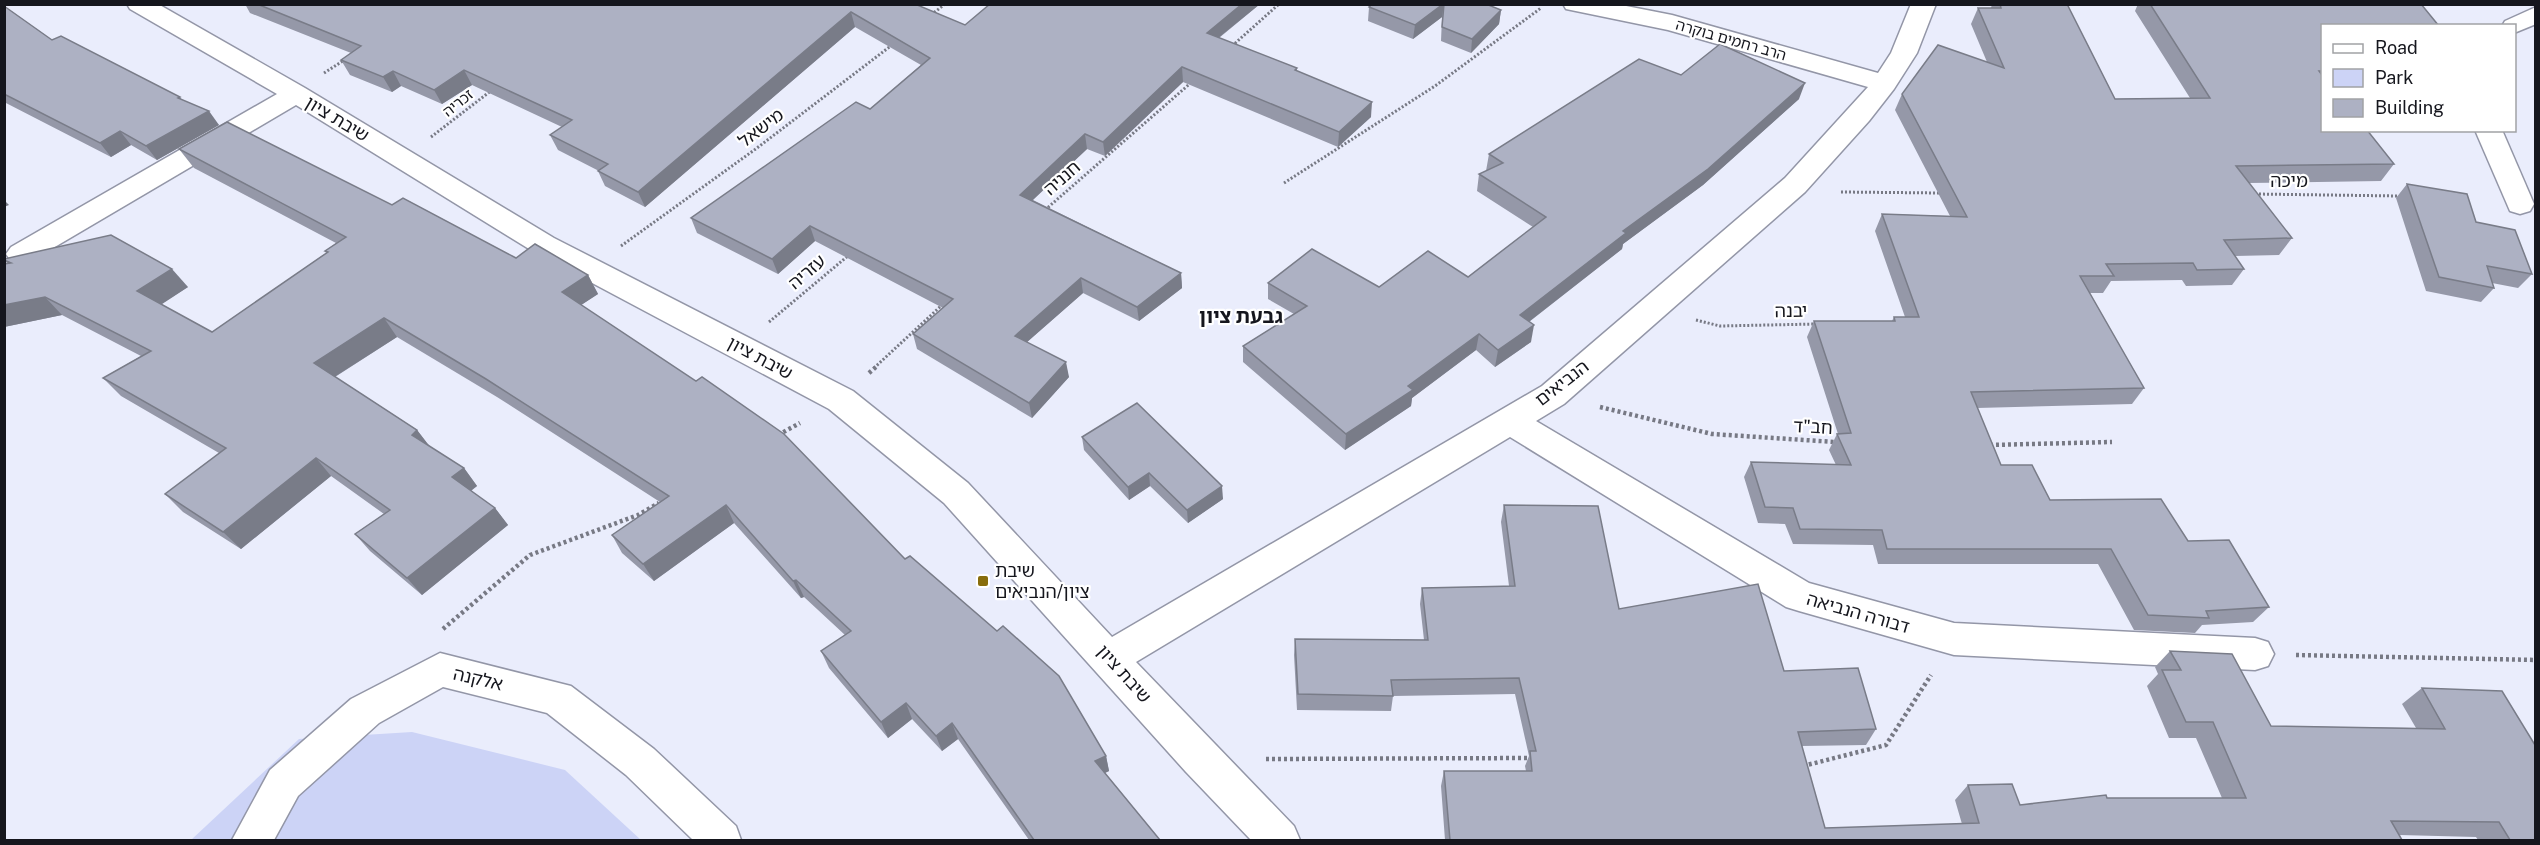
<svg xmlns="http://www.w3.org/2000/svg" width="2540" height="845" font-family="'Public Sans','Noto Sans Hebrew',sans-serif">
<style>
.green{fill:#ccd3f6}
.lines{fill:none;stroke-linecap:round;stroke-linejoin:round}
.minor-casing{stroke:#9396a7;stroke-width:3}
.path-far1{stroke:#777984;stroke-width:3;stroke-dasharray:2 2;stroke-linecap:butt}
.path{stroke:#777984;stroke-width:4.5;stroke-dasharray:3 3;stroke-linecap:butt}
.minor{fill:#fff;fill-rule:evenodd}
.wall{fill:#9598a8}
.shaded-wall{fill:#797c88}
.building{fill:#adb1c3;stroke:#797c88;stroke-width:1.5}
.poi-dot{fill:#886d0c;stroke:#fff;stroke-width:2}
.labels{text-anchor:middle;stroke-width:4.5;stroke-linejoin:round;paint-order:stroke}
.far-street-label{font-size:15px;fill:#15161d;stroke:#fff}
.street-label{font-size:18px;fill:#15161d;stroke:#fff}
.poi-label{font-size:18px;fill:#15161d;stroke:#fff;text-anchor:start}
.neighbourhood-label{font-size:20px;font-weight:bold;fill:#15161d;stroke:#fff}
</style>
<rect width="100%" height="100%" fill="#eaedfc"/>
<path class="green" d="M412 732 565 770 641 840H191L299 739Z"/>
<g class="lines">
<defs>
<g id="minor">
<path d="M127 4H158L305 88 554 238 853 391 968 483 1112 637 1542 386 1785 178 1868 87 1668 30 1566 9 1563 4H1616L1672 15 1878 73 1891 53 1911 4H1936L1917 53 1894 89 1869 121 1805 192 1564 404 1536 421 1809 583 1954 623 2255 638 2268 642 2274 654 2268 666 2255 670 1954 655 1799 611 1786 607 1510 437 1136 662 1294 826 1300 840H1251L1186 772 944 503 829 409 534 252 296 105 31 261 21 264 11 261 6 254 11 247 277 94 130 9Z"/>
<path d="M2536 7V24L2514 33V26H2502L2505 21Z"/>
<path d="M2475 130H2502L2534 204 2530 211 2520 214 2510 211Z"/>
<path d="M440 653 571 686 654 749 736 826 741 840H693L626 775 547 713 443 687 379 723 298 796 274 840H232L270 770 351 699Z"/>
</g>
</defs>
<use href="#minor" class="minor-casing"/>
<g class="path-far1">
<path d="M931 15 945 4"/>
<path d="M1232 46 1279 4"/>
<path d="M324 73 346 59"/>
<path d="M431 137 492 90"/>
<path d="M1284 183 1435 86 1541 8"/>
<path d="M1841 192 1941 193"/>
<path d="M2255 194 2400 196"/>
<path d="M1045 210 1193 81"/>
<path d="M621 246 757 148 892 45"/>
<path d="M1696 320 1720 326 1817 324"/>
<path d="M769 322 849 255"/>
<path d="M874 368 942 305"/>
</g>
<g class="path">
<path d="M869 373 876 367"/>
<path d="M1600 407 1712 434 1835 442"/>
<path d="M778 435 800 423"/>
<path d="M1990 445 2112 442"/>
<path d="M443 629 530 555 638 515 659 503"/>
<path d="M2296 655 2536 660"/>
<path d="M1266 759 1531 758"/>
<path d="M1803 766 1886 745 1931 675"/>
</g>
<use href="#minor" class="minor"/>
</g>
<g class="wall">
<path d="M245 4H915L965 25 1260 4 1219 38 1297 68V71L1371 117 1338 147 1183 82 1105 156 1087 149 1033 200 1181 273 1182 288 1139 321 1083 293 1027 342 1069 377 1032 418 917 349 913 334 943 308 815 241 778 274 697 233 691 218 870 109 921 65 855 27 645 207 605 186 598 171H599L558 150 550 135 562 127 472 85 442 104 401 86 392 92 350 75 341 60 351 53 250 13Z"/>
<path d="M1992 4H2067L2115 99 2190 98 2135 11 2138 4H2421L2322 26V130L2394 164 2381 181 2248 183 2292 238 2279 255 2235 256 2244 269 2232 285 2186 286 2182 280 2111 281 2103 293H2089L2144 388 2132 404 1977 408 2001 465 2050 500 2188 541 2269 607 2253 622 2202 625 2195 633 2134 630 2098 564H1878L1873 545 1793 544 1785 524 1758 523 1744 477 1751 462 1836 465 1829 450 1837 434H1838L1807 337 1814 321H1892L1894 317H1905L1875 231 1882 214 1950 216 1895 110 1902 94 1987 62 1971 24 1978 8H1991Z"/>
<path d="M4 6 52 40 180 97 182 100 219 125 157 160 131 145 111 157 4 102Z"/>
<path d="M1369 7 1501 10 1499 24 1471 53 1441 41 1442 17 1413 39 1368 21Z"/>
<path d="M1681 75 1799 99 1703 185 1623 244 1622 249 1529 322 1531 342 1495 367 1476 350 1412 398 1411 406 1345 450 1243 362V346L1294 314 1268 299V283L1379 287 1468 277 1533 227 1477 191 1479 174 1486 171 1489 154Z"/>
<path d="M179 149 392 205 516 258 588 275 598 294 581 305 905 559 1106 756 1109 771 1105 773 1160 840H1029L958 739 942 751 912 719 888 738 829 668 821 651 845 635 804 597 801 598 734 523 654 581 622 553 612 535 660 502 497 397 397 337 335 377 417 430 429 446 464 468 477 486 471 491 495 508 508 525 422 595 370 551 355 534 384 514 331 476 241 549 183 512 165 494 219 453 121 396 103 378 141 356 62 315 4 327V264H8L4 260V259L188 287 161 304 212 332 326 253 325 251 336 243 194 168Z"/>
<path d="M2407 184 2476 222 2532 274 2518 288 2492 283 2494 288 2481 302 2426 291 2396 198Z"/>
<path d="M1082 437 1223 499 1188 523 1150 486 1129 500 1084 450Z"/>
<path d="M1504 505 1619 609 1784 671 1876 729 1866 745 1802 746 1825 828 1962 824 1955 800 1968 785 2020 805 2107 798H2222L2196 738H2169L2147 686 2158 674 2155 667 2170 651 2271 726 2416 728 2402 704 2422 688 2535 840H2478L2476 837 2400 835 2402 840H1445L1441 786 1444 771H1526L1525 766 1529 756 1515 694 1393 696 1391 711 1297 710 1294 655 1295 639 1424 640 1420 604 1422 588 1509 586 1501 522Z"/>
</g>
<g class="shaded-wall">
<path d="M1242 4H1260L1207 47V33Z"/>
<path d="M1443 4H1444L1442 17 1413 39 1415 25Z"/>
<path d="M1501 10 1499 24 1471 53 1472 39Z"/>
<path d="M851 12 855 27 645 207 638 192Z"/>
<path d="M1182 67 1183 82 1105 156 1103 142Z"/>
<path d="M464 70 472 85 442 104 434 90Z"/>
<path d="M393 71 401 86 392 92 383 77Z"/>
<path d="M1805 83 1799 99 1703 185 1623 244 1622 249 1517 331 1520 315Z"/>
<path d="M1372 102 1371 117 1338 147 1339 132Z"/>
<path d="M209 111 219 125 157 160 146 146Z"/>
<path d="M120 131 131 145 111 157 100 143Z"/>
<path d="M1085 134 1087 149 1023 209 1020 195Z"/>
<path d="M4 200 9 205 4 207Z"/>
<path d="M810 226 815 241 778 274 772 259Z"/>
<path d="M172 269 188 287 153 310 137 291Z"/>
<path d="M1181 273 1182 288 1139 321 1137 307Z"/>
<path d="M588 275 598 294 572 311 562 292Z"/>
<path d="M1081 278 1083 293 1018 350 1015 336Z"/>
<path d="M45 297 62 315 4 327V305Z"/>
<path d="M384 318 397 337 328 381 314 363Z"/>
<path d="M1534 325 1531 342 1495 367 1498 350Z"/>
<path d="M1479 334 1476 350 1412 398 1411 406 1345 450 1346 434 1408 386Z"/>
<path d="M1066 362 1069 377 1032 418 1029 403Z"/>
<path d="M417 430 431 448 412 435Z"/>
<path d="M316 458 331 476 241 549 223 532Z"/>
<path d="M464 468 477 486 465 495 452 477Z"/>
<path d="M1149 473 1150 486 1129 500 1128 487Z"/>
<path d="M1222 486 1223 499 1188 523 1187 510Z"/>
<path d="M726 505 734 523 654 581 643 564Z"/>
<path d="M495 508 508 525 422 595 407 578Z"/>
<path d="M796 580 804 597 801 598 793 581Z"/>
<path d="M906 703 912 719 888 738 881 722Z"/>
<path d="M952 723 958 739 942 751 936 736Z"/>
<path d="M1106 756 1109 771 1098 776 1095 761Z"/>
</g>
<g class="building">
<path d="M257 4H915L965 25 990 4H1242L1207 33 1297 68 1295 70 1372 102 1339 132 1182 67 1103 142 1085 134 1020 195 1181 273 1137 307 1081 278 1015 336 1066 362 1029 403 913 334 953 299 810 226 772 259 691 218 856 102 870 109 930 58 851 12 638 192 598 171 608 164 550 135 572 120 464 70 434 90 393 71 383 77 341 60 361 46Z"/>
<path d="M1372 4H1443L1415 25 1369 7Z"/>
<path d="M1444 4H1486L1501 10 1472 39 1442 27Z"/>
<path d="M2000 4H2067L2115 99 2210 98 2150 4H2421L2439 26H2322V71H2319L2322 75V130H2367L2394 164 2236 166 2292 238 2224 240 2244 269 2197 270 2193 263 2106 264 2114 276H2080L2144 388 1971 392 2001 465H2032L2050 500 2161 499 2188 541 2229 540 2269 607 2206 611 2209 618 2148 615 2111 549H1887L1882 530 1800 529 1793 508 1765 507 1751 462 1851 465 1837 434 1851 433 1814 321H1895L1894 317H1919L1882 214 1967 217 1902 94 1938 45 2004 68 1978 8H2001Z"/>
<path d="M4 6 52 40 61 36 180 97 178 98 209 111 146 146 120 131 100 143 4 94Z"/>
<path d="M1720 44 1805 83 1708 169 1623 231 1626 233 1520 315 1534 325 1498 350 1479 334 1408 386 1413 390 1346 434 1243 346 1307 306 1268 283 1312 249 1379 287 1428 251 1468 277 1546 217 1479 174 1503 163 1489 154 1639 59 1681 75Z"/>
<path d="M227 122 392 205 403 198 516 258 535 244 588 275 562 292 696 381 702 377 784 434 905 559 910 556 997 631 1003 626 1059 676 1106 756 1095 761 1160 840H1034L952 723 936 736 906 703 881 722 821 651 851 631 796 580 793 581 726 505 643 564 612 535 669 496 486 379 384 318 314 363 417 430 412 435 464 468 452 477 495 508 407 578 355 534 390 510 316 458 223 532 165 494 226 448 103 378 151 351 45 297 4 305V264L11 263 4 260V259L111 235 172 269 137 291 212 332 328 252 325 251 346 237 179 149Z"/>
<path d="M2407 184 2467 194 2476 222 2515 230 2532 274 2487 266 2494 288 2439 277Z"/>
<path d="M1137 403 1222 486 1187 510 1149 473 1128 487 1082 437Z"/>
<path d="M1504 505 1598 506 1619 609 1758 584 1784 671 1858 668 1876 729 1798 732 1825 828 1979 823 1968 785 2012 784 2020 805 2106 795 2107 798H2246L2213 722H2186L2162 670H2181L2170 651 2232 654 2271 726 2445 729 2422 688 2502 691 2535 745V840H2510L2499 822 2391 821 2402 840H1450L1444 771H1532L1530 751H1536L1519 678 1391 680 1393 696 1298 694 1295 639 1428 640 1422 588 1515 586Z"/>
</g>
<rect class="poi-dot" x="977" y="575" width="12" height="12" rx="3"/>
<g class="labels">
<g class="far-street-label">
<text transform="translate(1731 40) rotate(16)" y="5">הרב רחמים בוקרה</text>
<text transform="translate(458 103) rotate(-38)" y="5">זכריה</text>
</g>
<g class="street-label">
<text transform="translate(337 119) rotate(31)" y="6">שיבת ציון</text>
<text transform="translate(761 128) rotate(-37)" y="6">מישאל</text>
<text transform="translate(1062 178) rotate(-41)" y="6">חנניה</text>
<text x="2289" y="187">מיכה</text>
<text transform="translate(807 272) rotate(-40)" y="6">עזריה</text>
<text transform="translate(1791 311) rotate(-1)" y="6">יבנה</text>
<text transform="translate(760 358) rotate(28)" y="6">שיבת ציון</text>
<text transform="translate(1562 383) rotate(-38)" y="6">הנביאים</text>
<text transform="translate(1813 427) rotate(3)" y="6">חב"ד</text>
<text transform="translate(1858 613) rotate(16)" y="6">דבורה הנביאה</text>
<text transform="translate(1124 674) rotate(48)" y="6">שיבת ציון</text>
<text transform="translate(478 679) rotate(13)" y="6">אלקנה</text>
</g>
<g class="poi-label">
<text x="995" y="577">שיבת<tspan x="995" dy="21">ציון/הנביאים</tspan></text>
</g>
<g class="neighbourhood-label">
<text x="1241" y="323">גבעת ציון</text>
</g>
</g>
<rect width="2540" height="845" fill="none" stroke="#15161d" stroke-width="12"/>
<rect x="2321" y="24" width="195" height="108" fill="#ffffff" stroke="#a1a2a5" stroke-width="1.5"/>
<rect x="2333" y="44" width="30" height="9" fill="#ffffff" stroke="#a1a2a5" stroke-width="1.5"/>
<text x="2375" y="54" font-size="18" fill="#15161d">Road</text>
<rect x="2333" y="69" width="30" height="18" fill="#ccd3f6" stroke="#a1a2a5" stroke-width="1.5"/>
<text x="2375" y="84" font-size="18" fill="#15161d">Park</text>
<rect x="2333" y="99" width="30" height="18" fill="#adb1c3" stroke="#a1a2a5" stroke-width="1.5"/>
<text x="2375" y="114" font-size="18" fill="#15161d">Building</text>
</svg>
